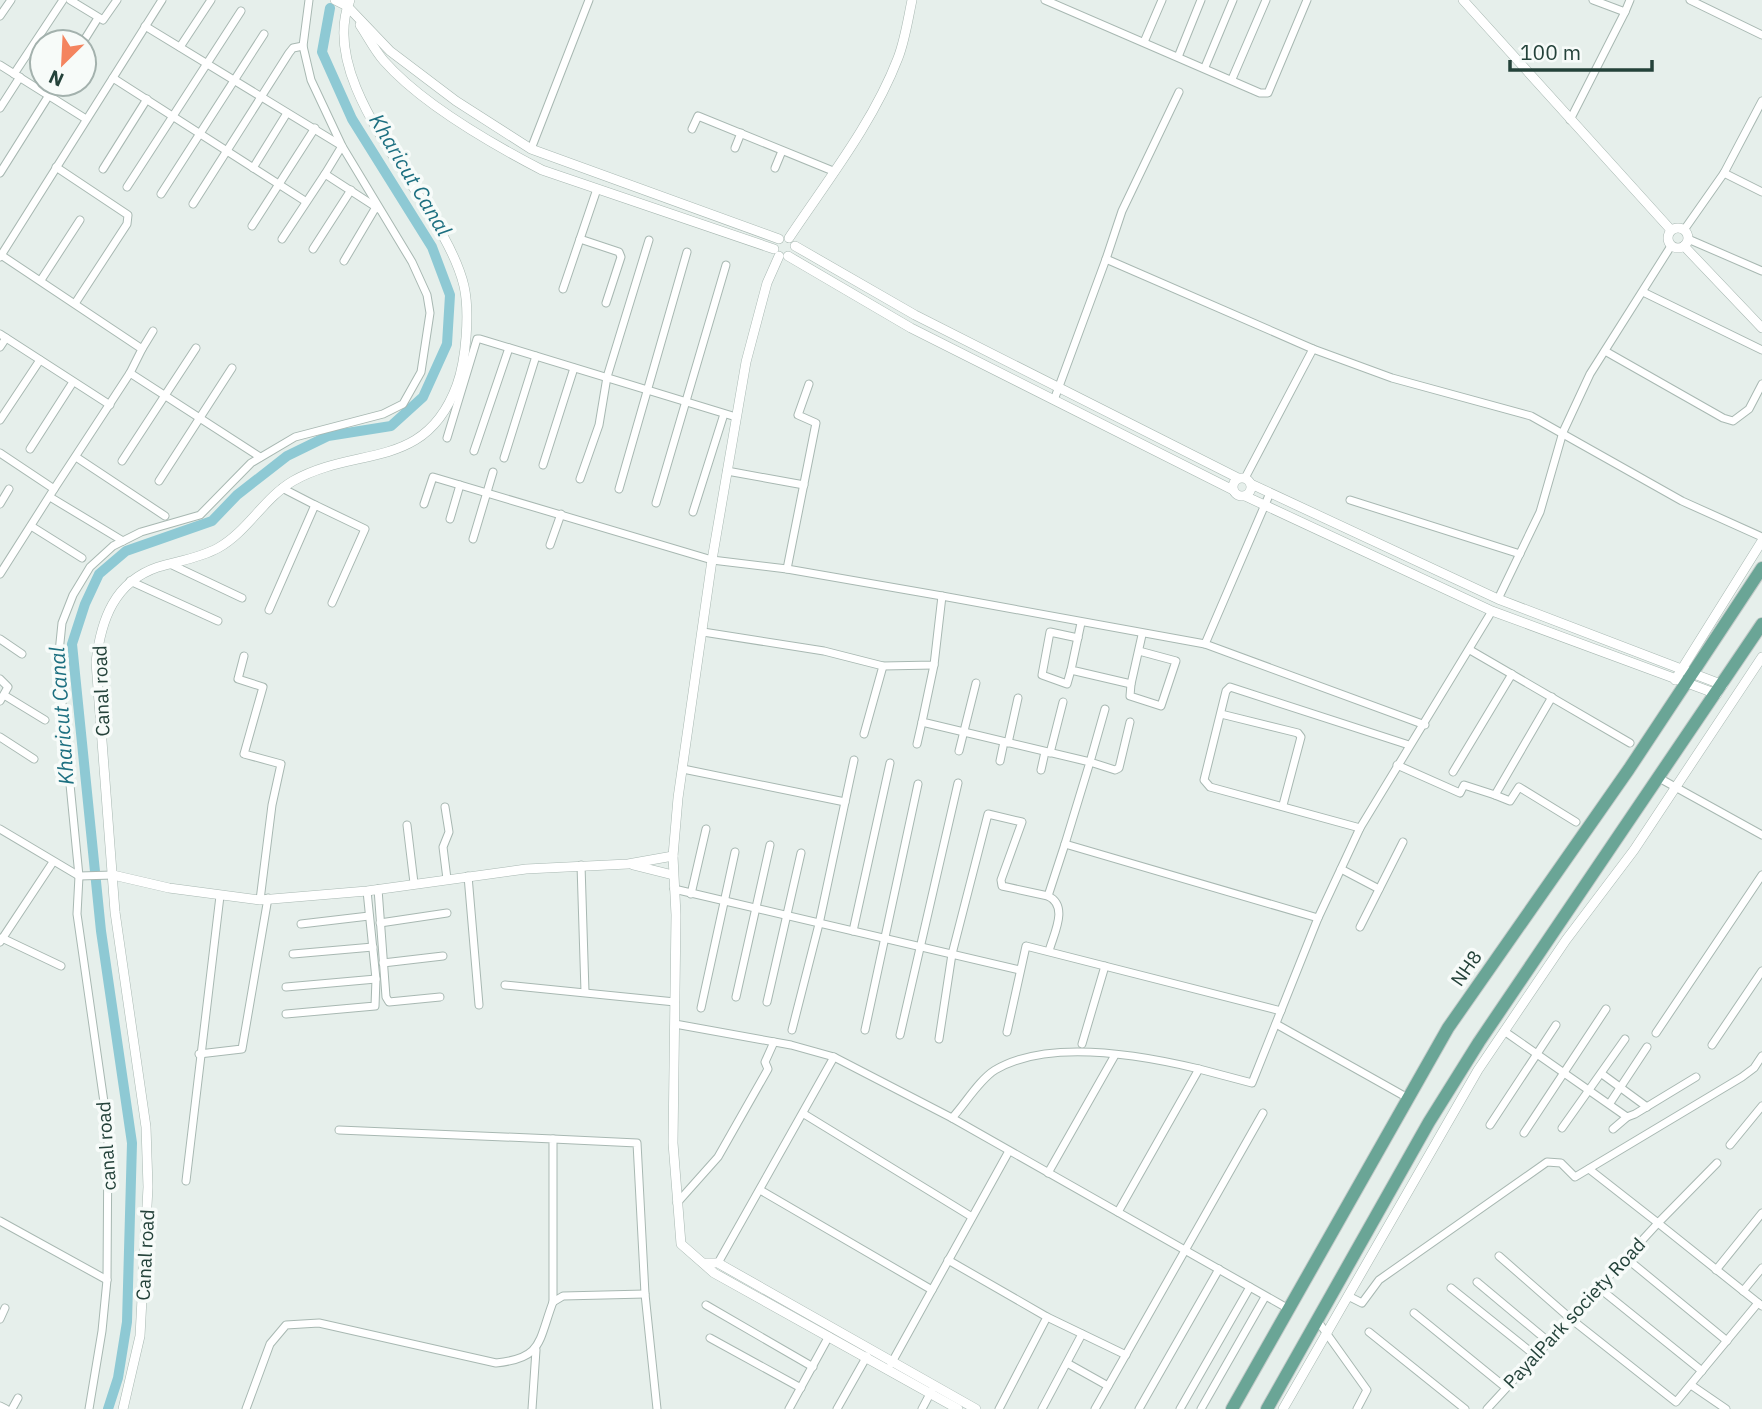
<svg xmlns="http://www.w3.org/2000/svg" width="1762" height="1409" font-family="'IBM Plex Sans',sans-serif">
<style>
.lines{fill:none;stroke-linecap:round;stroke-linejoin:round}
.canal{stroke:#8ec9d4;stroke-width:10}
.minor-casing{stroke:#a8b8b2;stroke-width:9}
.tertiary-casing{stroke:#a8b8b2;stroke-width:10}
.primary-casing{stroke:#c2cac8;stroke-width:14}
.minor{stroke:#fff;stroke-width:7}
.tertiary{stroke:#fff;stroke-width:9}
.primary{stroke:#6aa596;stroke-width:12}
.labels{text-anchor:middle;stroke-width:7;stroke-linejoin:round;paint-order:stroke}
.street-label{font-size:19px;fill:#24423a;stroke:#f7fbf9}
.water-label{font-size:21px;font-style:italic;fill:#1c6f80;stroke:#f7fbf9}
</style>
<rect width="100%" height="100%" fill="#e6efeb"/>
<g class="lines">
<path class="canal" d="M108 1409 118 1378 127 1322 132 1143 101 931 72 644 85 604 99 574 126 551 212 521 237 495 287 456 328 436 391 426 423 397 447 344 450 295 432 247 352 119 322 52 330 8"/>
<defs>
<g id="minor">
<path d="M70 0 103 20 117 0"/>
<path d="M1045 0 1260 93H1268L1307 0"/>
<path d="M1593 0 1625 12 1630 0"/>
<path d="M1690 0 1762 35"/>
<path d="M0 16 11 0"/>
<path d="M145 26 342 146 325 174"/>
<path d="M83 42 98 18"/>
<path d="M1144 42 1162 0"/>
<path d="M180 47 211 0"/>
<path d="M1178 57 1201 0"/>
<path d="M0 65 86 119"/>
<path d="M1205 67 1233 0"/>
<path d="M14 74 63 0"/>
<path d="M113 78 305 201"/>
<path d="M1232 79 1266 0"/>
<path d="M0 108 20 77"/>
<path d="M1570 120 1625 12"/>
<path d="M692 129 698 116 833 171"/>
<path d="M735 148 741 133"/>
<path d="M531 149 589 0"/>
<path d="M56 167 128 215 127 224 76 302"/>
<path d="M253 168 287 113"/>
<path d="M775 168 782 151"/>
<path d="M103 169 147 99"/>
<path d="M0 173 56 84"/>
<path d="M1724 173 1762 192"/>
<path d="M127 187 241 11"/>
<path d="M161 194 264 34"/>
<path d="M193 204 289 53 293 48 303 46"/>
<path d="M252 226 315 128"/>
<path d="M1684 230 1724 173 1762 101"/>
<path d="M282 239 325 174 379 209"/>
<path d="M580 239 619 252 621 257 606 303"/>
<path d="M1688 239 1762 271"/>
<path d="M313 249 351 190"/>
<path d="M1 255 142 349 130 373 54 489"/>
<path d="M0 257 162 0"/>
<path d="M1106 259 1122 211 1179 92"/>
<path d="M344 261 376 207"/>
<path d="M41 280 80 220"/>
<path d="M563 289 597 189"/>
<path d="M1643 292 1762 350"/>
<path d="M0 334 110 405"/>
<path d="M0 347 6 338"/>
<path d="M142 349 153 331"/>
<path d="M1605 351 1723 418 1733 421 1749 409 1762 384"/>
<path d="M130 373 260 457"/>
<path d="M1054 400 1106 259 1313 349"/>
<path d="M0 420 40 360"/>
<path d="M447 438 477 339H480L736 417"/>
<path d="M30 449 73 382"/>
<path d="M474 451 509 348"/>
<path d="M0 453 54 489 0 574"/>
<path d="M76 457 165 516"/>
<path d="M504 458 536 356"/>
<path d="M122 461 196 348"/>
<path d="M543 465 574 368"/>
<path d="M727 471 804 485"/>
<path d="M1245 478 1313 349 1392 378 1531 416 1682 501 1762 537"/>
<path d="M580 479 599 425 607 377 649 240"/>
<path d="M159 481 232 368"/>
<path d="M282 488 315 505"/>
<path d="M619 489 687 252"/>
<path d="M1270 493 1205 644 1425 725"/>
<path d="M50 497 123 541"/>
<path d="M1350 500 1520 554"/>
<path d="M656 503 726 265"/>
<path d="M0 504 9 489"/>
<path d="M424 504 433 477 712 560 787 569 942 596"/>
<path d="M693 512 724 414"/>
<path d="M450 519 460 485"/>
<path d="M31 526 82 558"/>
<path d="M473 539 493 472"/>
<path d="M550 545 561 514"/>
<path d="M170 564 242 598"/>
<path d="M787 569 816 423 798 415 809 384"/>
<path d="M130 581 218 621"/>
<path d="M1498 599 1540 512 1563 432 1590 374 1671 246"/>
<path d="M269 610 315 505 365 529 332 603"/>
<path d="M1081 623 1071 670 1131 684 1142 635"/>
<path d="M703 632 824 651 883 666 934 665 942 596 1205 644"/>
<path d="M0 639 22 654"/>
<path d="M1470 650 1630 743"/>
<path d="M244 656 238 679 263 687 244 754 281 764 272 805 260 900"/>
<path d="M934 665 922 722 1090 762 1065 844"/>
<path d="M1071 670 1067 684 1042 675 1050 632 1078 638"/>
<path d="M0 679 8 687 0 701"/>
<path d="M1131 684 1130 696 1161 706 1176 661 1139 651"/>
<path d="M4 695 45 720"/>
<path d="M1105 709 1090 762 1115 770 1119 768 1130 722"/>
<path d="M1221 714 1298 733 1301 737 1283 805"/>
<path d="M864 734 883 666"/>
<path d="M0 737 34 759"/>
<path d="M1008 743 1018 698"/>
<path d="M917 744 922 722"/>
<path d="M959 751 976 683"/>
<path d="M1050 753 1063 702"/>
<path d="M1000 761 1004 742"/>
<path d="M1397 765 1460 793 1464 785 1495 795 1552 697"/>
<path d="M683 769 845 802"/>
<path d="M1041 770 1045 752"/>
<path d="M1453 772 1512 674"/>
<path d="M1659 778 1762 835"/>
<path d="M1495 795 1510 801 1519 787 1576 822"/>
<path d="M445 807 449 832 443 847 447 879"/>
<path d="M407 825 414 883"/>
<path d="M1360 828 1210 787 1204 780 1226 691 1230 687 1409 745"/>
<path d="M0 829 79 876 113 875"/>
<path d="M581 865 585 992"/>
<path d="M1341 869 1379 889"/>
<path d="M468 876 479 1005"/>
<path d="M378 889 386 997 389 1002 440 997"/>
<path d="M674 889 1020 970"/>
<path d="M691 894 706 829"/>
<path d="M380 923 447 913"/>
<path d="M301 924 369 916"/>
<path d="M1360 927 1403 842"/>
<path d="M853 931 890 763"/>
<path d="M2 938 61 966"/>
<path d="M0 942 53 862"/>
<path d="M1049 951C1054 933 1069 906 1048 896L1065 844 1318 918"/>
<path d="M293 954 373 947"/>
<path d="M383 963 443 956"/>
<path d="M505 985 675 1002"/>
<path d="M286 987 376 979"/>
<path d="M736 997 770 845"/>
<path d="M767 1002 801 853"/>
<path d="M701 1008 735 852"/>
<path d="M286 1014 375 1006 376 979 367 891"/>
<path d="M675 1024 791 1045 834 1057 952 1118 1287 1308"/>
<path d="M1276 1024 1406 1097"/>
<path d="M792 1030 819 924 854 760"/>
<path d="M865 1030 918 784"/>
<path d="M1504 1031 1627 1117 1635 1114 1696 1077"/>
<path d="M1007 1032 1026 946 1281 1011"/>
<path d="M1656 1033 1762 875"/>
<path d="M900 1035 958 783"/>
<path d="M939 1039 952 954 988 814 1022 822 1001 880 1002 886 1048 896"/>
<path d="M1082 1044 1105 966"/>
<path d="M1712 1045 1762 971"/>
<path d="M199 1054 242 1049 268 898"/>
<path d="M1602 1074 1647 1107"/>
<path d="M1610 1103 1647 1047"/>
<path d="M804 1114 972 1217"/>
<path d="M952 1118C965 1104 979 1080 995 1070 1049 1038 1141 1055 1199 1069"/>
<path d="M1490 1125 1556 1025"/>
<path d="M1562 1128 1625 1039"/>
<path d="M1613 1129 1627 1117"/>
<path d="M339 1130 553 1139V1302"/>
<path d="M1524 1133 1606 1009"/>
<path d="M553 1139 637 1143 645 1294 657 1409"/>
<path d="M1730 1145 1762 1106"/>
<path d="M1589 1169 1658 1223 1717 1163"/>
<path d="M1048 1173 1115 1055"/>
<path d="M186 1181 220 896"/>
<path d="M760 1190 932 1290"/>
<path d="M677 1203 718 1157 768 1069 765 1062 774 1042"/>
<path d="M1118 1212 1199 1069 1252 1083 1318 918 1360 828 1492 611"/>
<path d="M0 1221 107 1280"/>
<path d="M1499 1256 1571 1319 1676 1402 1758 1303"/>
<path d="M1626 1258 1727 1341"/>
<path d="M948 1260 1047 1317 999 1409"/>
<path d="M718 1263 834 1057"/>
<path d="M1716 1270 1762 1213"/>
<path d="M1477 1282 1549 1342"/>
<path d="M1451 1288 1536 1356"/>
<path d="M1599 1288 1702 1371"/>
<path d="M1743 1291 1762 1268"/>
<path d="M1348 1296 1362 1303 1379 1280 1547 1162 1561 1163 1575 1177 1742 1077 1754 1068 1762 1056"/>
<path d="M706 1305 813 1367"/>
<path d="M1414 1313 1505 1387"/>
<path d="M1047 1317 1126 1355"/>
<path d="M0 1319 5 1308"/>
<path d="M1317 1320 1367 1390 1357 1409"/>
<path d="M1369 1332 1465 1409"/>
<path d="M710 1338 801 1388"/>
<path d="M1067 1363 1108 1386"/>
<path d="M891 1364 1009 1151"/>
<path d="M1691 1385 1726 1409"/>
<path d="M0 1406 6 1409"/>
<path d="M12 1409 18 1398"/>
<path d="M89 1409 102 1331 107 1280 108 1130 77 914 79 876 58 662 62 623 73 595 90 567 113 546 141 532 200 515 251 463 295 437 383 414 403 404 421 372 430 313 427 295 412 262 342 146 311 80 303 46 309 0"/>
<path d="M246 1409 270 1344 286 1325 319 1323 496 1363C543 1358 538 1342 553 1302L563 1296 645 1294"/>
<path d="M532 1409 536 1350"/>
<path d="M789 1409 829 1336"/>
<path d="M837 1409 867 1356"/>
<path d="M922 1409 932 1390"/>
<path d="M1042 1409 1082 1334"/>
<path d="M1095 1409 1263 1113"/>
<path d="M1139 1409 1219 1269"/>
<path d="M1180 1409 1250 1287"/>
<path d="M1201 1409 1265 1297"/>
<path d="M1487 1409 1658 1223 1762 1306"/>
</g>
<g id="tertiary">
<path d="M335 0 347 6 390 51 456 101 531 149 779 239"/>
<path d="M1463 0 1671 230"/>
<path d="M360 25C368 37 375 51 384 61 421 103 492 144 542 170L774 249"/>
<circle cx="1678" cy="238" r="10"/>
<path d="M789 238C827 181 873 123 898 58 905 40 908 19 912 0"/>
<path d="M795 246 915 315 1238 478"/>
<path d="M1684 246 1762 328"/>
<path d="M779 256 767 283 746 362 712 560 678 798 673 856 676 915 673 1143 681 1244 714 1273 958 1409"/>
<path d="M788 256 911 328 1233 490"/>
<circle cx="1242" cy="487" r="9"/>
<path d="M1251 484 1498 599 1723 685"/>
<path d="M1245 496 1492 611 1717 694"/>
<path d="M1675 680 1762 541"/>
<path d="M633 865 673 875"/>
<path d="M113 875 169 888 260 900 367 891 526 869 628 864 673 856"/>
<path d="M706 1263H718L976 1409"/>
<path d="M123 1409 140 1336 148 1187 146 1127 115 912 96 662C101 620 114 582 158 567 178 561 200 558 218 548 247 532 264 498 293 481 356 445 425 472 457 385 466 360 470 313 464 286 444 201 314 89 350 0"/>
<path d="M1283 1409 1478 1070 1566 940 1634 850 1762 657"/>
</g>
<g id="primary">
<path d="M1232 1409 1448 1028 1629 769 1762 568"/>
<path d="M1267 1409 1429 1122 1479 1042 1762 624"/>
</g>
</defs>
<use href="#minor" class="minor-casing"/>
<use href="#tertiary" class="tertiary-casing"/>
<use href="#primary" class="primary-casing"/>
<use href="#minor" class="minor"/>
<use href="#tertiary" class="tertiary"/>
<use href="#primary" class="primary"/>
</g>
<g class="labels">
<g class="street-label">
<text transform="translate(101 691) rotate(-92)" y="7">Canal road</text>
<text transform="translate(1466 968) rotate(-55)" y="7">NH8</text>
<text transform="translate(106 1146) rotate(-94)" y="7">canal road</text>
<text transform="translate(145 1255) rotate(-87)" y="7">Canal road</text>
<text transform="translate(1574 1313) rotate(-47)" y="7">PayalPark society Road</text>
</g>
<g class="water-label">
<text transform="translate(410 175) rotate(59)" y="7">Kharicut Canal</text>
<text transform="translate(62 716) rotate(-94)" y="7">Kharicut Canal</text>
</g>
</g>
<g transform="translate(63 63) rotate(204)"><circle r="33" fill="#f7fbf9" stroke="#a3b1ad" stroke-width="2"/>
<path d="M0-5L12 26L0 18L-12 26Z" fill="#f4845f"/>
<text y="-10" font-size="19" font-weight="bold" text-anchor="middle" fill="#24423a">N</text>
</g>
<path d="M1510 60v10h142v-10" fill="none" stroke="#24423a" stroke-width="3.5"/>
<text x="1520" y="60" font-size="21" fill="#24423a" stroke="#f7fbf9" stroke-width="5" paint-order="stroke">100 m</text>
</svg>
